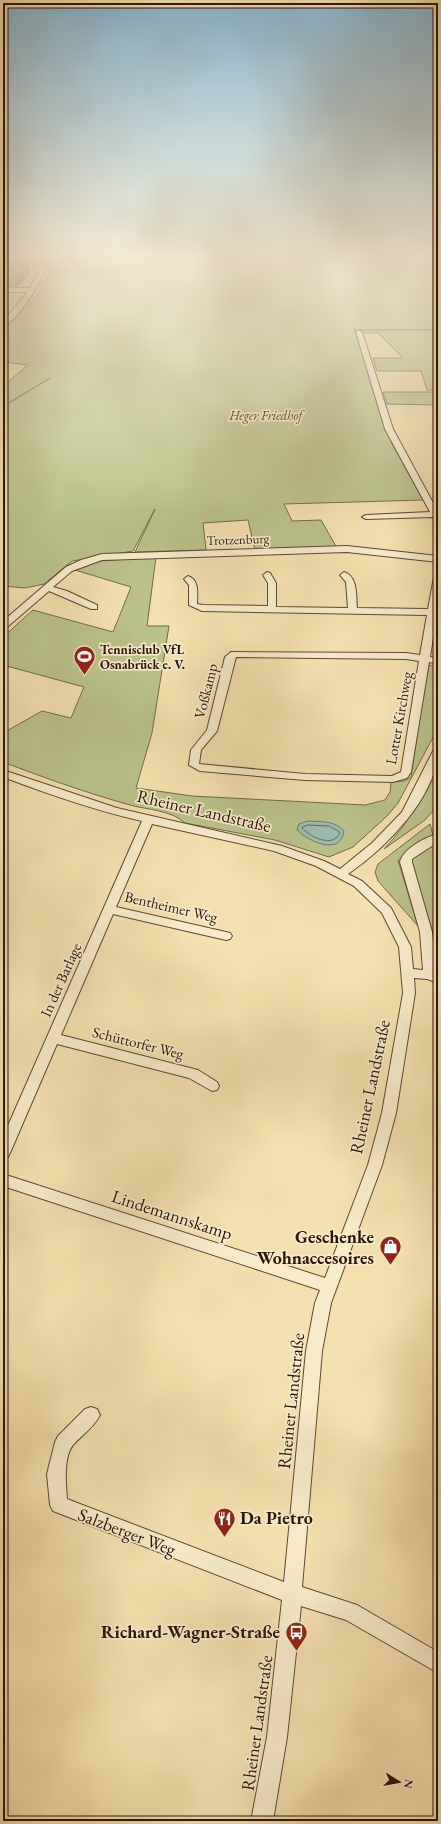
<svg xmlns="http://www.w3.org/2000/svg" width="441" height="1824" font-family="'EB Garamond',serif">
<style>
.green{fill:#bbc28a;stroke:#736b48}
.water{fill:#9cbcb0;stroke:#6f796c}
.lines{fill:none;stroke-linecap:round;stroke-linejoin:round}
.shore{stroke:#64685c;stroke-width:1}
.stream{stroke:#6f796c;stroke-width:1.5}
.minor-casing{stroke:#5d4731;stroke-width:2}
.highway-casing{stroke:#2b1407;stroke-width:2}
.minor{fill:#f8ebca;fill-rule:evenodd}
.highway{fill:#eac077;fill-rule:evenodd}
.wall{fill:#b07856;stroke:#2b1407}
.shaded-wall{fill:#906146;stroke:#2b1407}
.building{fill:#cd8b64;stroke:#2b1407}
.labels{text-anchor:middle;stroke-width:3.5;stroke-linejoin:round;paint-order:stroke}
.far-park-label{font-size:13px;font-style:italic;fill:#5d5135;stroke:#f8ebca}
.far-street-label{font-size:13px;fill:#2b1407;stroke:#f8ebca}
.far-poi-label{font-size:13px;font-weight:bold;fill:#2b1407;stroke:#f8ebca;text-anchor:start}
.street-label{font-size:15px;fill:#2b1407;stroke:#f8ebca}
.near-street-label{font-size:18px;fill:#2b1407;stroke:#f8ebca}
.near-poi-label{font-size:18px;font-weight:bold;fill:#2b1407;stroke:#f8ebca;text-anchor:end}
</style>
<rect width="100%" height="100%" fill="#f4e0ae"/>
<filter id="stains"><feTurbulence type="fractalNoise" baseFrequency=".005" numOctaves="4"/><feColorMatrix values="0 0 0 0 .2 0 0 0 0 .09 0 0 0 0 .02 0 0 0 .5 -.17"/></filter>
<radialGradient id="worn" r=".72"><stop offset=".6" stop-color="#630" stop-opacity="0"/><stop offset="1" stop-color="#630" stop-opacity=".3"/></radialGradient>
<g class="green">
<path d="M28 255H39L35 265 24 264 3 273V268Z"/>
<path d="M130 255H438V390H427L421 371H377L373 358H403L378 333H357L354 328 392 444 423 500 284 504 292 521 321 520 337 548 255 550 248 520 203 523 206 550 135 552 155 509 133 551 72 561 44 584 25 588 3 586V407L50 378 3 406V386L28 365 3 362V331L37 296 51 269 120 267Z"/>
<path d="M383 392H438V405L387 404Z"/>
<path d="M156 557 147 626H169L152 733 136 788 192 796 365 805 385 800 390 792 391 782 404 781 411 777 427 665 438 666V728L398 803 387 816 353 847 329 857 275 840 185 823C171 810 148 810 130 805 87 793 45 778 3 762V733L42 711 71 718 84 687 3 665V637L33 610 113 632 131 587 75 570 98 561Z"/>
<path d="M438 764V805L425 820 384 849C409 824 423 794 438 764Z"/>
<path d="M430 824 433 835 398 860 418 926 378 881 375 872 378 864Z"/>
<path d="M432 842H438V966L435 940 410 857Z"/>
</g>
<path class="water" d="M308 821C321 822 334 820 344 831 341 856 309 842 297 830L299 824Z"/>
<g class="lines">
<path class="shore" d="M308 825 329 826 340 832C334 849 310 837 302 828Z"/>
<path class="stream" d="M359 330H438"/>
<defs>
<g id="minor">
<path d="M47 255H53C44 274 22 318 3 326V321L28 292H3V288H30Z"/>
<path d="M359 330 362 332 393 429 438 512V521L433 517 366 519 362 517 366 515 430 512 385 429 356 332Z"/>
<path d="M347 546 438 556V562L347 552 102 560 72 571 53 587 67 591 97 605V609H91L49 591 6 628 3 629V621L66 567 81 560 102 554Z"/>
<path d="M267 572 270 573 276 583V607L348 608 346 582 340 575 344 572C358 576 356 597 357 608L428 609 434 577 438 574V604L430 657 438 658V664L429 662 411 772 407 778 393 782 305 780 200 771 189 765 191 750 207 730 225 657 231 652 406 653 420 655 427 615 202 611 189 605V585L184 579 188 576C200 580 197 594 197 604L203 605 268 606V583L263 575ZM236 657 406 659 419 661 401 772 392 776 305 774 199 764 201 750 217 731Z"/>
<path d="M438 748C438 796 386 848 348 874L362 881 391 908 411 947 413 969 423 970 420 932 400 862C403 849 425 837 438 834V842L412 859V862L432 932 438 983 427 979 414 978 415 993 396 1113 382 1165 331 1303 322 1351 302 1587 357 1605 438 1652V1673L346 1620 301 1606 287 1737 273 1821H251L267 1737 282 1600 53 1511 50 1505 47 1474 55 1442 58 1436 85 1409 91 1407 97 1409 100 1415C94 1427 82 1435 73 1445 63 1457 66 1485 67 1499L284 1582 306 1351 315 1303 320 1290 3 1186V1174L325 1278 368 1165 382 1113 403 993 399 947 382 913 354 886 316 866 274 851 152 824 116 907 226 932 230 933 232 936 230 939 226 940 113 914 61 1035 198 1070 217 1082 219 1086 217 1090 212 1091 189 1078 57 1044 10 1153 8 1157 3 1159V1137L142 821C94 810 48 794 3 777V770L117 808 282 846 324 861 340 869 372 843 402 812 433 751Z"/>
</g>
<path id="highway" d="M14 255H24L3 266V261Z"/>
</defs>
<use href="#minor" class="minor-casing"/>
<use href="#highway" class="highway-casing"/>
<use href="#minor" class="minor"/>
<use href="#highway" class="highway"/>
</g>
<path class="wall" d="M29 274 16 286H3V276Z"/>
<path class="shaded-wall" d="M28 267 29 274 16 286V279Z"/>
<path class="building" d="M16 266 28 267 16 279 3 278V276Z"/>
<linearGradient id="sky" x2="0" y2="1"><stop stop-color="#89b7d2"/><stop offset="0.5" stop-color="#faf1db"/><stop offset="1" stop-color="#faf1db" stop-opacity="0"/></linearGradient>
<rect width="441" height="511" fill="url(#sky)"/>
<defs>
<symbol id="stadium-pin" viewBox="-11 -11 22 30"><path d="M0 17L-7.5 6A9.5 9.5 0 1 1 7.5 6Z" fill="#8f2418" stroke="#f8ebca"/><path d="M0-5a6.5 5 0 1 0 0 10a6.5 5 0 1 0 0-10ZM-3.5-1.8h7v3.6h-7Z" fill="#fff"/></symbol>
<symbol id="shop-pin" viewBox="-11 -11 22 30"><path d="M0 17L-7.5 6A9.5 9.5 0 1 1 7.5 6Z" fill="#8f2418" stroke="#f8ebca"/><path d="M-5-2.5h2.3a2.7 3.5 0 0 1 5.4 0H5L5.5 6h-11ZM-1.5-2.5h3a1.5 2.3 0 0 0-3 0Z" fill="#fff"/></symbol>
<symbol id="restaurant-pin" viewBox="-11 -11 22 30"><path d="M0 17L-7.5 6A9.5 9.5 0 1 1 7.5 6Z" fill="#8f2418" stroke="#f8ebca"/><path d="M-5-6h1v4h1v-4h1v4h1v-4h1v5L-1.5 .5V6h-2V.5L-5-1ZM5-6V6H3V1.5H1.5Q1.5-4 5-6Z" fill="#fff"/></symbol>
<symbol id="bus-pin" viewBox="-11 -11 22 30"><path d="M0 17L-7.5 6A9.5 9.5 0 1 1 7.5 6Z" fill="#8f2418" stroke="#f8ebca"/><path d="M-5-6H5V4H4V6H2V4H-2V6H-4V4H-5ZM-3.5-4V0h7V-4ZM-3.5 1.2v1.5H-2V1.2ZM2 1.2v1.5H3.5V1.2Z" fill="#fff"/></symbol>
</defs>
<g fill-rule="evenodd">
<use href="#stadium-pin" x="72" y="644" width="25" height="34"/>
<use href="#shop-pin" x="378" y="1234" width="25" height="34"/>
<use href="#restaurant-pin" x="212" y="1506" width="25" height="34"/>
<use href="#bus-pin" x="284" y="1620" width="25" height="34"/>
</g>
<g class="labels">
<g class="far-park-label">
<text x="266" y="420">Heger Friedhof</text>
</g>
<g class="far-street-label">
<text transform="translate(238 539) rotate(-2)" y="5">Trotzenburg</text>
</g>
<g class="far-poi-label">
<text x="100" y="654">Tennisclub VfL<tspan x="100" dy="15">Osnabrück e. V.</tspan></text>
</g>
<g class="street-label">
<text transform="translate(206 691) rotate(-76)" y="5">Voßkamp</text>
<text transform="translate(399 718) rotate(-80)" y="5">Lotter Kirchweg</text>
<text transform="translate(171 907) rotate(13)" y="5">Bentheimer Weg</text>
<text transform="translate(61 980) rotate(-66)" y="5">In der Barlage</text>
<text transform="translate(138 1043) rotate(14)" y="5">Schüttorfer Weg</text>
</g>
<g class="near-street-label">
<text transform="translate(204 811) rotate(13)" y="6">Rheiner Landstraße</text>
<text transform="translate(370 1087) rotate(-78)" y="6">Rheiner Landstraße</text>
<text transform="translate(172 1215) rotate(18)" y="6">Lindemannskamp</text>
<text transform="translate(291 1401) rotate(-84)" y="6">Rheiner Landstraße</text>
<text transform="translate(127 1532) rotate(21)" y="6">Salzberger Weg</text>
<text transform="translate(257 1723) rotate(-82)" y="6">Rheiner Landstraße</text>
</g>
<g class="near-poi-label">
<text x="374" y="1243">Geschenke<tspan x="374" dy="21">Wohnaccesoires</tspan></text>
<text x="240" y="1524" text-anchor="start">Da Pietro</text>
<text x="280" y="1638">Richard-Wagner-Straße</text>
</g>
</g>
<rect width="441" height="1824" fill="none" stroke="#f4e0ae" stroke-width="16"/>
<rect x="4" y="4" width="433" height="1816" fill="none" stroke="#2b1407" stroke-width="2"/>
<rect x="8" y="8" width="425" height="1808" fill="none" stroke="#2b1407"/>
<g transform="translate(399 1782) rotate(101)" stroke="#f8ebca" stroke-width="3" paint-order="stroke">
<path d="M0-3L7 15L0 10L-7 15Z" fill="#2b1407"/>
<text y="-6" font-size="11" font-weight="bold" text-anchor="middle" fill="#2b1407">N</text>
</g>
<rect width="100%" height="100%" filter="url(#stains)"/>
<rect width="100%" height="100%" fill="url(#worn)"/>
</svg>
